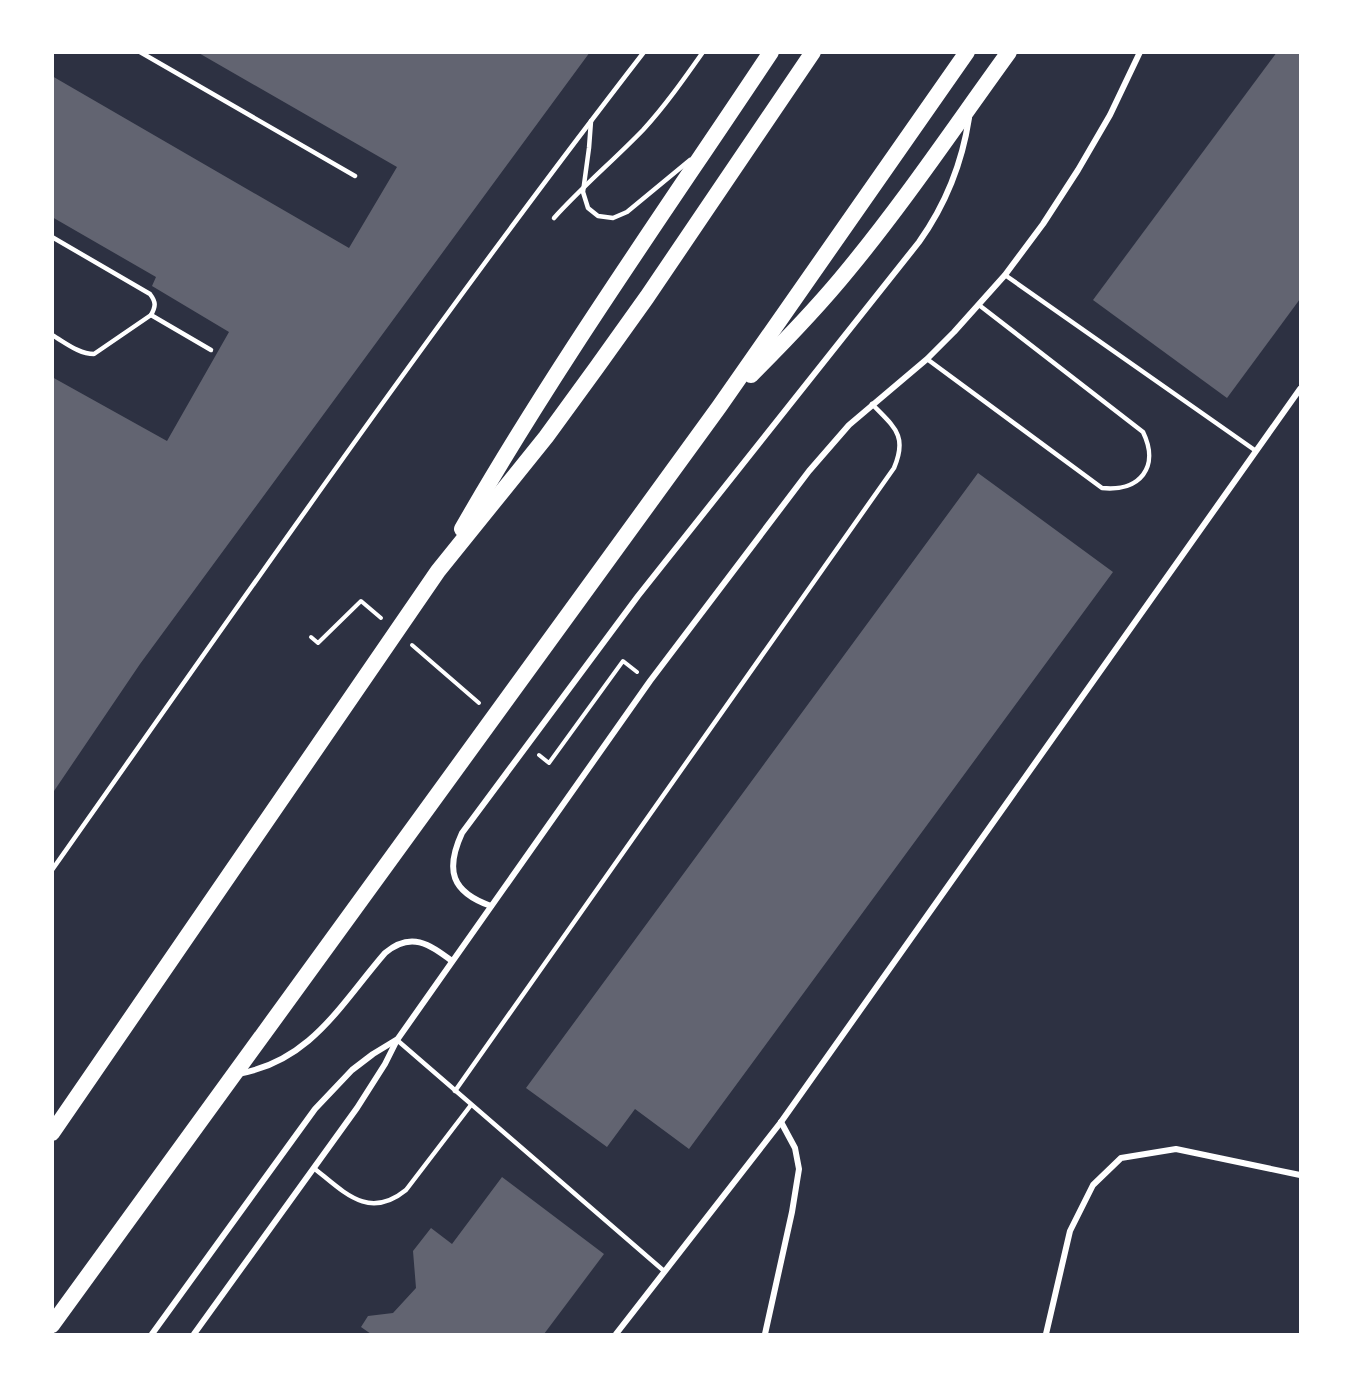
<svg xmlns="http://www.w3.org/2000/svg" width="1353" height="1387" font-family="Cabin,sans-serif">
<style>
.building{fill:#626471}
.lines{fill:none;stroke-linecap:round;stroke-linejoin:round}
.path{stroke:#fff;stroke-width:4}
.service{stroke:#fff;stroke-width:4.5}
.minor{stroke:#fff;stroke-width:6}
.trunk{stroke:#fff;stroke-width:16}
</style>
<rect width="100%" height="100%" fill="#2d3142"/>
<g class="building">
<path d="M197 52H590L140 664 52 794V377L167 441 229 332 152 286 156 277 52 217V76L349 248 397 167Z"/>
<path d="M1277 52H1300V299L1227 398 1093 300Z"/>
<path d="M978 473 1113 572 689 1149 635 1109 607 1147 526 1088Z"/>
<path d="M502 1177 604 1254 544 1334H371L361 1327 368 1316 393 1313 416 1288 413 1251 431 1228 452 1244Z"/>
</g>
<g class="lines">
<g class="path">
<path d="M311 637 318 643 361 601 381 618"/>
<path d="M412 645 479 703"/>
<path d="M539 755 549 763 623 661 637 672"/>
</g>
<g class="service">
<path d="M140 52 355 176"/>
<path d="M591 121 589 148 583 192 588 208 598 216 613 218 627 212 690 160"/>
<path d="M554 218C582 187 614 160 643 130 665 106 684 79 703 52"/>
<path d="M52 237 150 294C156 302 156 306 151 315L94 354C79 354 66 343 52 335"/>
<path d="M1005 275 1256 451"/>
<path d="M151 315 211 350"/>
<path d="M927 359 1102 488C1140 492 1160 467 1143 432L979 305"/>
<path d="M52 870C246 595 438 318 644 52"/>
<path d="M397 1040 664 1271"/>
<path d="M455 1091 894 468C908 435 894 427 872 404"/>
<path d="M315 1169C345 1193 369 1220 406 1190L471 1105"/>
</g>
<g class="minor">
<path d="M491 906C451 892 445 870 462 833L638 596 919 242C946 204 962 164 969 118"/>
<path d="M238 1074C311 1061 340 1005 385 953 411 931 429 944 452 961"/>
<path d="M152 1334 315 1109 352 1070 373 1054 396 1040"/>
<path d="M194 1334 357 1108 385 1064 397 1040 650 681 809 471 849 425 927 359 954 332 1005 275 1043 224 1078 170 1110 115 1140 52"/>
<path d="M616 1334 781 1122 1300 389"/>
<path d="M765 1334 792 1212 799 1169 795 1148 781 1122"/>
<path d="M1046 1334 1070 1231 1093 1185 1121 1158 1176 1149 1300 1175"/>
</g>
<g class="trunk">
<path d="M751 375C785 341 818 307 848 270 905 201 956 125 1009 52"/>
<path d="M462 529C556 365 666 210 771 52"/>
<path d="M52 1133 438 571 546 437 597 367 647 297 813 52"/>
<path d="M52 1325 719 407 967 52"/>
</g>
</g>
<rect width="1353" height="1387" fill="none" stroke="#ffffff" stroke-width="108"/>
</svg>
